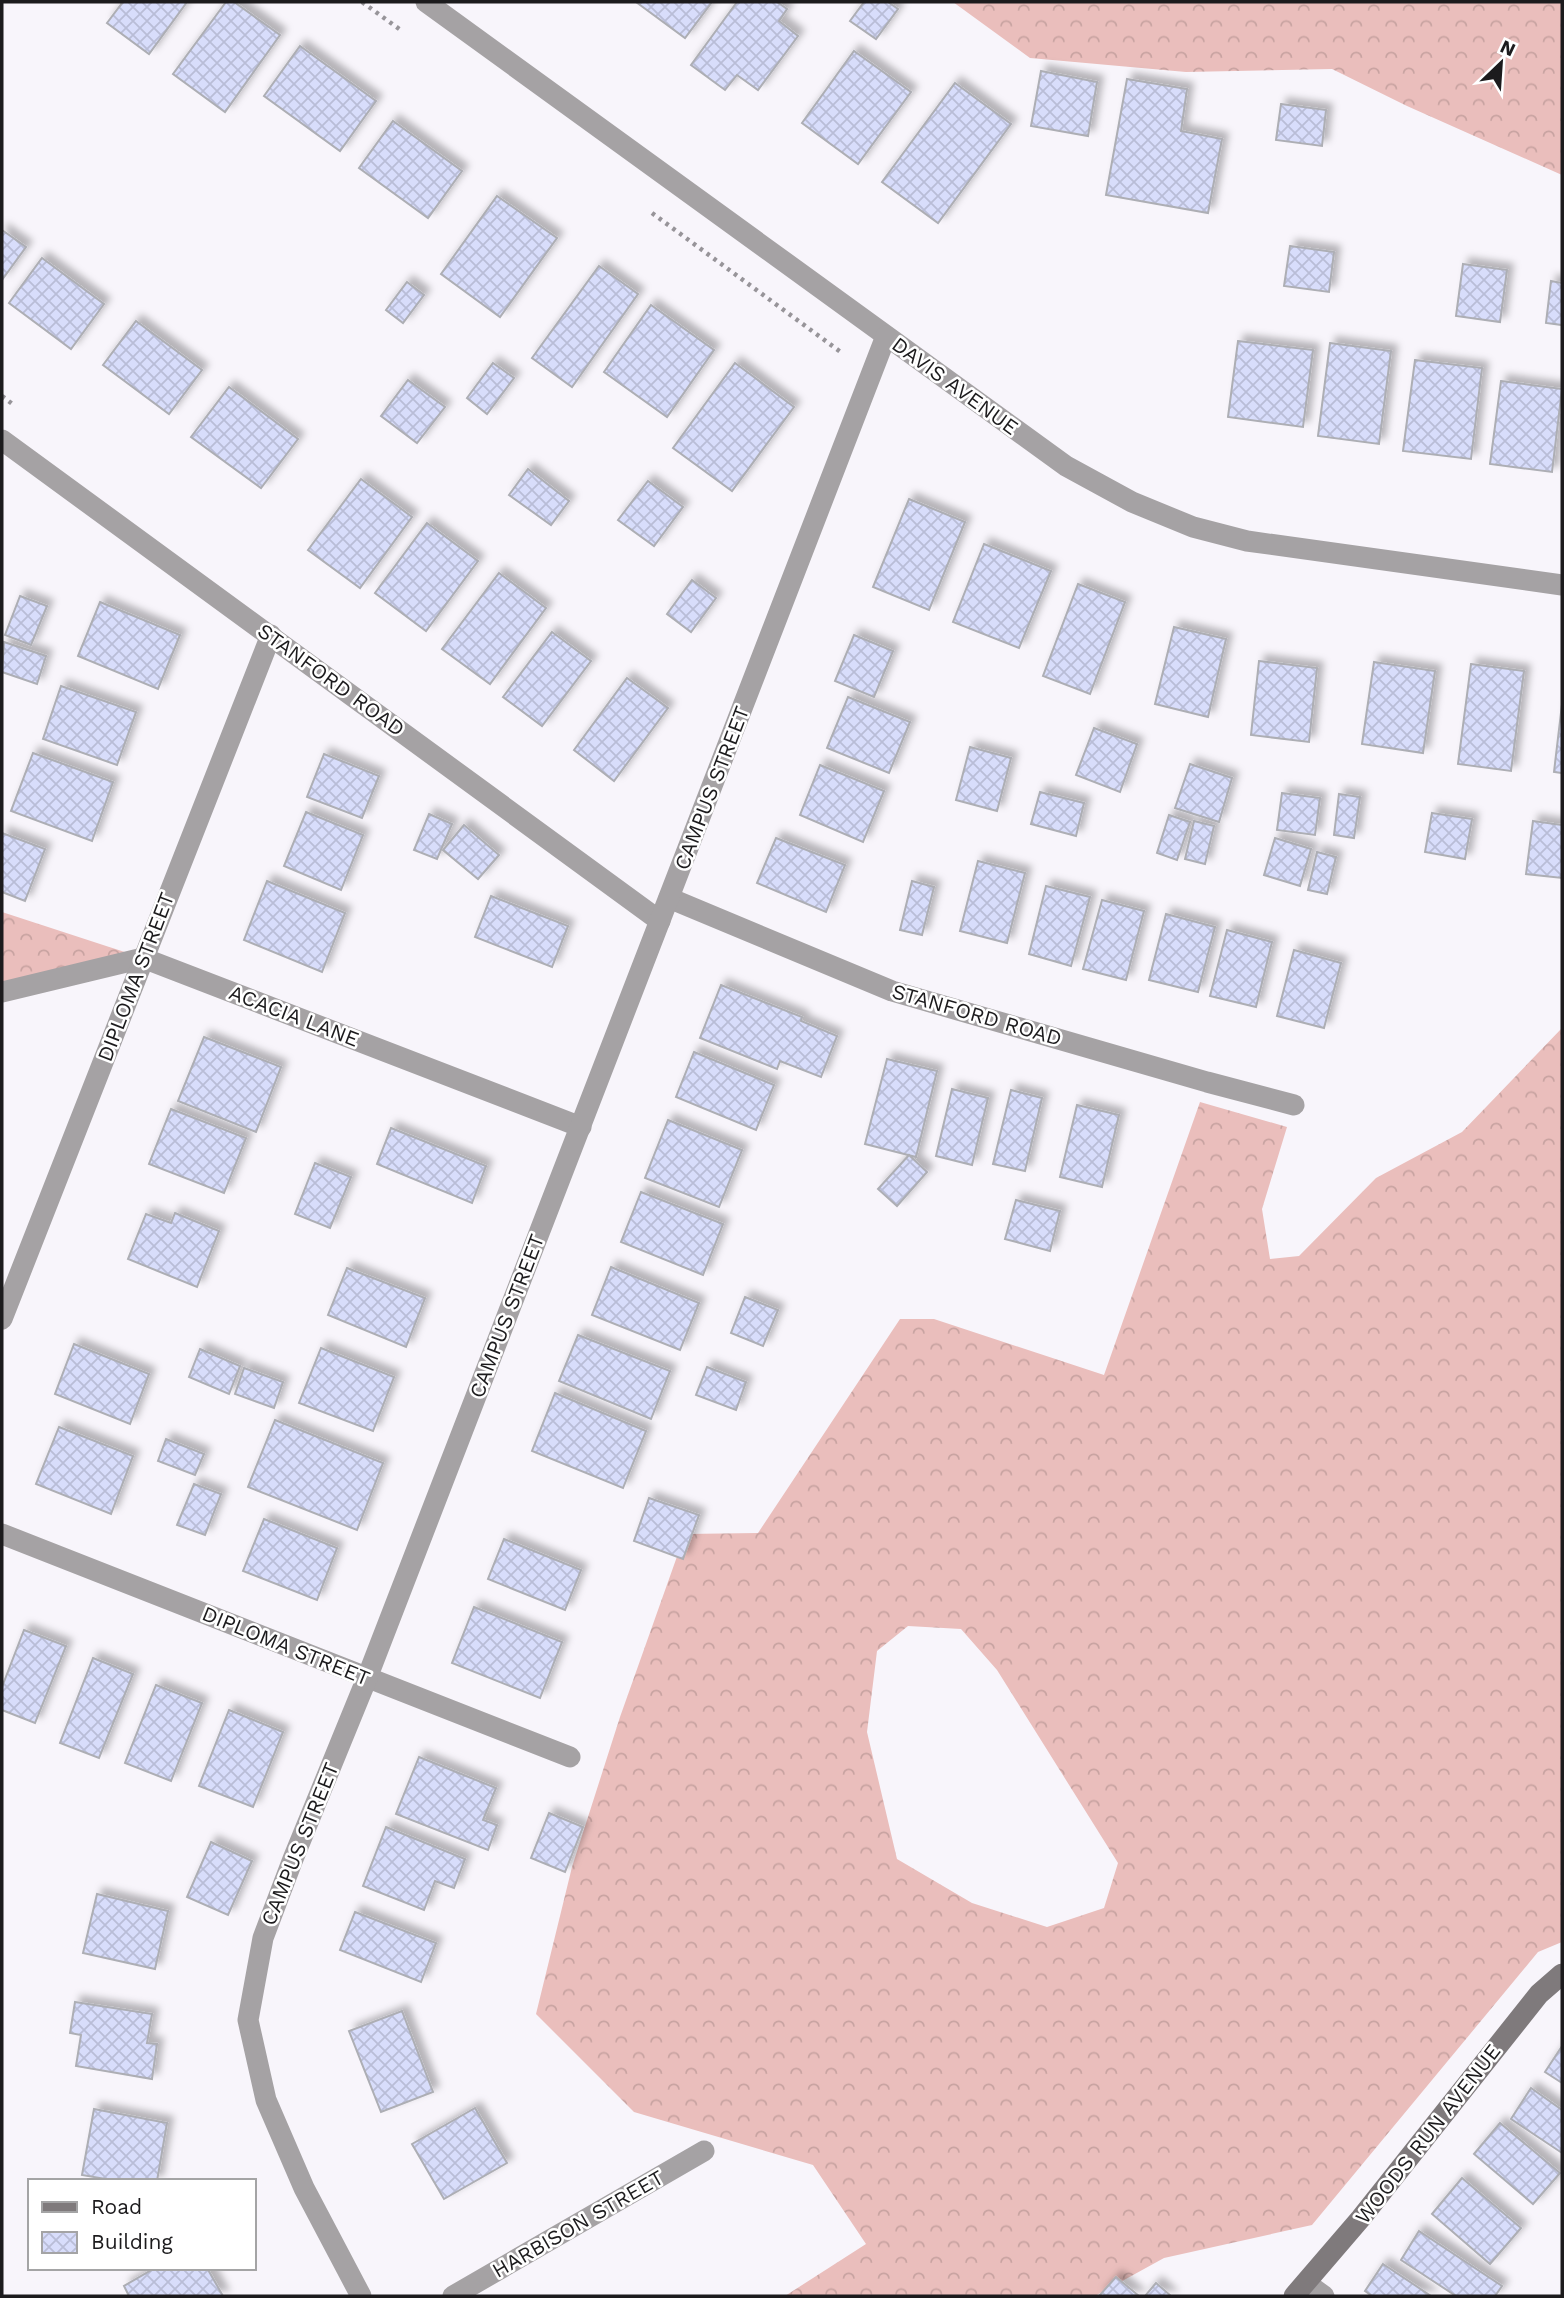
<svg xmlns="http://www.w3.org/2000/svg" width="1564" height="2298" font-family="'Work Sans',sans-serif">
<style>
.forest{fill:url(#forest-crowns);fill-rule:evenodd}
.building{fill:url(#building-cross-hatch);stroke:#adaeb4;stroke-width:2;filter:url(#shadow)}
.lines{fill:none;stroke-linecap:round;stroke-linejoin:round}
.path{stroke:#979499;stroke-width:4.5;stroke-dasharray:3.5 5;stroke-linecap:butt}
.street{stroke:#a5a2a4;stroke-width:21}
.secondary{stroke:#7f7a7c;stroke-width:21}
.labels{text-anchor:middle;stroke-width:5;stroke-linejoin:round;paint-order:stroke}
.street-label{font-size:21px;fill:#1c1b1d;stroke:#fff}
</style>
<defs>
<pattern id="forest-crowns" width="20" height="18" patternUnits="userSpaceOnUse" patternTransform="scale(1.75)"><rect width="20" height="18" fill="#eabebc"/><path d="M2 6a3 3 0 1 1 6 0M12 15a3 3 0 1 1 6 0" fill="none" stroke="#c8a3a1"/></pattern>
<pattern id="building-cross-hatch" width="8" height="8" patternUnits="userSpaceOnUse" patternTransform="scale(1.75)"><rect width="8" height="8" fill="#d8ddfb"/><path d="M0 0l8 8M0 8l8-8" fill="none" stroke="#b9bdd7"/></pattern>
<filter id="shadow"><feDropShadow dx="6" dy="-6" stdDeviation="3.5" flood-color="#0004"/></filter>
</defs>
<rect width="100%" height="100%" fill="#f8f5fb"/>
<g class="forest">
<path d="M953 2H1562V175L1407 106 1332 69 1186 72 1030 58Z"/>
<path d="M2 912 143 958 2 992Z"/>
<path d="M1562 1028V1942L1538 1952 1312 2225 1164 2258 1095 2296H785L866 2244 813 2165 634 2112 536 2014 572 1867 620 1717 685 1534 758 1533 900 1319H934L1104 1375 1200 1102 1287 1127 1262 1209 1270 1259 1299 1256 1376 1178 1462 1132ZM908 1626 961 1629 997 1670 1118 1863 1104 1908 1047 1927 972 1903 897 1859 867 1732 877 1651Z"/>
</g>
<g class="building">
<path d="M120 2H187L149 54 107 23 122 3Z"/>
<path d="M226 2H234L280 35 225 112 173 74Z"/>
<path d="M636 2H712L685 38Z"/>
<path d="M737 2H777L787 9 779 21 798 36 758 90 737 75 725 90 691 65Z"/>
<path d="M864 2H888L898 9 876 39 850 21Z"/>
<path d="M300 46 376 101 340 151 264 96Z"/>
<path d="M854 51 911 92 858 164 802 123Z"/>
<path d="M1041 71 1097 82 1088 136 1031 126Z"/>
<path d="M1127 79 1187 89 1181 131 1222 139 1208 213 1106 195Z"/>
<path d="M955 83 1011 124 938 223 882 182Z"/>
<path d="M1281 104 1326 110 1322 146 1276 140Z"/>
<path d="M393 121 462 171 428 218 359 168Z"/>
<path d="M497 196 557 238 500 317 441 274Z"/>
<path d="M2 230 26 247 2 280Z"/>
<path d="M1290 246 1334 252 1329 292 1284 286Z"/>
<path d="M42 258 104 304 71 349 9 303Z"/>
<path d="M1463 264 1507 270 1500 322 1456 316Z"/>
<path d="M599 266 638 294 572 387 532 358Z"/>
<path d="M1551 281 1562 283V325L1546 323Z"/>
<path d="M407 282 424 295 403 323 386 310Z"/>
<path d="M651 305 714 350 667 417 604 372Z"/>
<path d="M136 321 202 370 169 414 103 365Z"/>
<path d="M1238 341 1313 350 1303 427 1228 417Z"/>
<path d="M1330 343 1391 351 1379 444 1318 436Z"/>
<path d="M1415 360 1482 368 1471 459 1403 451Z"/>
<path d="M493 363 514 378 487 414 467 398Z"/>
<path d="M735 363 794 407 732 491 673 448Z"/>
<path d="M408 380 445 407 417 443 381 416Z"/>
<path d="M1501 381 1562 389 1552 472 1490 464Z"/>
<path d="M229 387 298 439 261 488 191 437Z"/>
<path d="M528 469 569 501 551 525 509 495Z"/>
<path d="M361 479 412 517 360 588 308 550Z"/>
<path d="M648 481 683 507 654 546 618 520Z"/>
<path d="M909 499 965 522 929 610 873 587Z"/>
<path d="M427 523 478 561 426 631 375 593Z"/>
<path d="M984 544 1051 571 1019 648 953 622Z"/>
<path d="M499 573 546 608 490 684 442 649Z"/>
<path d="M692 580 716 598 691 632 667 614Z"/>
<path d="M1078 584 1125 602 1090 694 1043 676Z"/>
<path d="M20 596 47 606 31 645 5 635Z"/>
<path d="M100 602 180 635 158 689 78 656Z"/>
<path d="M1174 627 1226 639 1208 717 1155 704Z"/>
<path d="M552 632 591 661 542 726 503 697Z"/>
<path d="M854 635 893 651 874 697 835 681Z"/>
<path d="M4 642 46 656 37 684 2 672Z"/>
<path d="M1259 661 1317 668 1309 742 1251 735Z"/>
<path d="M1374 662 1435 671 1423 753 1362 744Z"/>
<path d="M1471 664 1524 671 1511 771 1458 764Z"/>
<path d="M627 678 668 708 614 781 574 750Z"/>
<path d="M61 686 136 712 117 765 43 739Z"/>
<path d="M848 697 910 722 889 773 827 748Z"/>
<path d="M1562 704V773L1554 772Z"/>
<path d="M1094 728 1137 744 1120 792 1076 775Z"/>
<path d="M970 747 1011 758 997 811 956 800Z"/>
<path d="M33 753 113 782 92 841 11 811Z"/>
<path d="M324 754 379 776 362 818 307 797Z"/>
<path d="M1190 764 1232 778 1219 822 1175 808Z"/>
<path d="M820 765 884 791 863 842 800 815Z"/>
<path d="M1040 792 1084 803 1076 836 1031 824Z"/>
<path d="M1282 793 1320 798 1315 835 1277 830Z"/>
<path d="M1339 794 1360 797 1354 838 1334 835Z"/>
<path d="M306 812 363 835 341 890 284 866Z"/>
<path d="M1432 813 1472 819 1465 859 1425 852Z"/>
<path d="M429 814 452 824 437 859 414 850Z"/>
<path d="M1169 815 1190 822 1177 860 1157 853Z"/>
<path d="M1194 821 1214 826 1205 864 1185 859Z"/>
<path d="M1533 821 1562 825V878L1526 874Z"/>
<path d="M464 825 499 855 478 879 443 850Z"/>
<path d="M2 833 45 849 25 901 2 892Z"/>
<path d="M776 838 845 865 826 912 757 883Z"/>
<path d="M1275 838 1311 849 1300 886 1264 875Z"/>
<path d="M1317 852 1336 857 1327 894 1308 890Z"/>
<path d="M978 861 1025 873 1007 943 960 931Z"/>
<path d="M267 881 345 913 322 972 244 940Z"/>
<path d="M912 881 934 887 922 935 900 930Z"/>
<path d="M1046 886 1090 897 1071 966 1029 954Z"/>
<path d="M491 896 568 926 552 967 475 937Z"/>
<path d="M1102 900 1144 911 1126 980 1083 969Z"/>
<path d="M1166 914 1215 927 1198 992 1149 980Z"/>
<path d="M1227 930 1272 942 1256 1007 1210 996Z"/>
<path d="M1294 950 1341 963 1324 1028 1277 1016Z"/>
<path d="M721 985 802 1017 801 1021 837 1036 821 1077 780 1061 777 1069 700 1038Z"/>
<path d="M204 1037 281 1067 256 1132 178 1101Z"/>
<path d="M694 1052 774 1085 756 1130 676 1097Z"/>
<path d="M887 1059 937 1071 916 1157 865 1144Z"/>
<path d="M952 1089 988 1098 972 1165 936 1156Z"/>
<path d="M1011 1090 1042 1098 1025 1171 993 1164Z"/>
<path d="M1077 1105 1119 1115 1102 1187 1060 1177Z"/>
<path d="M171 1109 246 1138 224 1193 149 1164Z"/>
<path d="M668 1120 742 1150 719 1207 645 1178Z"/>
<path d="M391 1128 486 1166 472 1203 377 1164Z"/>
<path d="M909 1155 927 1172 897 1206 878 1189Z"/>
<path d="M315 1163 351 1177 330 1228 295 1214Z"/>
<path d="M641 1192 723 1224 703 1275 621 1242Z"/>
<path d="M1016 1200 1060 1211 1050 1251 1005 1239Z"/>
<path d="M175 1213 219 1231 197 1287 128 1259 146 1214 171 1223Z"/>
<path d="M611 1267 699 1303 680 1350 592 1315Z"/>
<path d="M347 1268 425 1298 406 1347 328 1315Z"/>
<path d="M745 1297 778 1310 763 1346 731 1333Z"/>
<path d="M578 1335 670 1371 651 1419 559 1381Z"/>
<path d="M74 1344 149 1374 130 1424 55 1394Z"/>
<path d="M321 1348 394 1377 373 1431 299 1403Z"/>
<path d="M200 1349 240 1366 229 1394 189 1377Z"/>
<path d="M707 1367 746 1382 736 1410 696 1395Z"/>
<path d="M244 1368 283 1382 274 1408 235 1394Z"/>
<path d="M555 1393 646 1431 623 1488 532 1451Z"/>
<path d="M275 1420 383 1463 357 1530 248 1487Z"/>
<path d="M59 1427 133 1456 111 1514 36 1484Z"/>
<path d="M166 1439 204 1454 195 1475 158 1461Z"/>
<path d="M194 1484 221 1494 205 1535 177 1525Z"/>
<path d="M649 1498 699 1515 683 1559 634 1541Z"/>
<path d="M264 1519 337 1548 317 1600 243 1571Z"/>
<path d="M504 1539 581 1570 565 1610 488 1579Z"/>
<path d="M474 1607 562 1642 540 1698 452 1663Z"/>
<path d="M24 1630 66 1646 35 1723 2 1710V1687Z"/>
<path d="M93 1658 133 1674 99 1758 60 1743Z"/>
<path d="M156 1685 202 1703 171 1781 125 1763Z"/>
<path d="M229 1710 283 1732 253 1807 199 1786Z"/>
<path d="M419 1757 496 1788 483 1820 497 1825 488 1850 396 1814Z"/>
<path d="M549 1813 583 1827 565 1872 531 1858Z"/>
<path d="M386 1827 465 1859 454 1888 435 1881 424 1910 363 1886Z"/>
<path d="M211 1842 252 1861 228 1915 187 1897Z"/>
<path d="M97 1894 168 1911 155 1969 83 1953Z"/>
<path d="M355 1912 436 1943 421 1982 340 1950Z"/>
<path d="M75 2002 152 2014 147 2043 157 2044 152 2079 76 2066 81 2035 70 2033Z"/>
<path d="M402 2011 433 2092 381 2112 349 2031Z"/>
<path d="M1562 2046V2083L1545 2072Z"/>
<path d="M1531 2088 1562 2110V2153L1511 2119Z"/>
<path d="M475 2108 507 2163 444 2199 412 2144Z"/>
<path d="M94 2109 167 2123 157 2181H117L82 2175Z"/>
<path d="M1500 2123 1560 2173 1533 2204 1474 2154Z"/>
<path d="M1462 2178 1521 2228 1490 2264 1432 2214Z"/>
<path d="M1419 2231 1502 2286 1495 2296H1456L1401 2260Z"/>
<path d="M1383 2264 1431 2296H1372L1365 2291Z"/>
<path d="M155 2268H207L223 2296H129L124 2286Z"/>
<path d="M1116 2277 1139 2296H1099Z"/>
<path d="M1156 2283 1171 2296H1145Z"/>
</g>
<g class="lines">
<g class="path">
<path d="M362 2 402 31"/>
<path d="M652 213 842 353"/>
<path d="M2 396 15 406"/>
</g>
<g class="street">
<path d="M426 2 1066 466 1132 502 1193 527 1247 541 1562 585"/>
<path d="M2 440 660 921"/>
<path d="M669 898 892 991 1207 1082 1294 1105"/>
<path d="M2 992 143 958 581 1127"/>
<path d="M2 1319 271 635"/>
<path d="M2 1534 570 1757"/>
<path d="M1306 2283 1324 2296"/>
<path d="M361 2296 304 2188 266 2100 248 2020 263 1938 293 1859 367 1678 886 336"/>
<path d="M453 2296 704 2151"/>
</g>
<path class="secondary" d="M1294 2296 1361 2218 1539 1994 1562 1974"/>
</g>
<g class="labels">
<g class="street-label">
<text transform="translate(955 386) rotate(36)" y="7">DAVIS AVENUE</text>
<text transform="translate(331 680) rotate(36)" y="7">STANFORD ROAD</text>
<text transform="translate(712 788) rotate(-69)" y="7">CAMPUS STREET</text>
<text transform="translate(136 977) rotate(-69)" y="7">DIPLOMA STREET</text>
<text transform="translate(977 1015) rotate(16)" y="7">STANFORD ROAD</text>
<text transform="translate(294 1016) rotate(21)" y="7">ACACIA LANE</text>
<text transform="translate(507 1316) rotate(-69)" y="7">CAMPUS STREET</text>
<text transform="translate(286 1646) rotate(22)" y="7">DIPLOMA STREET</text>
<text transform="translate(300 1844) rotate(-68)" y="7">CAMPUS STREET</text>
<text transform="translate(1428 2134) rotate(-52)" y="7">WOODS RUN AVENUE</text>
<text transform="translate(578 2224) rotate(-30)" y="7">HARBISON STREET</text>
</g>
</g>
<rect width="1564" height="2298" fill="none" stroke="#1c1b1d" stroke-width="7"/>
<rect x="28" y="2179" width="228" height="91" fill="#ffffff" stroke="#a4a4a5" stroke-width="2"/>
<rect x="42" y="2202" width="35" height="10" fill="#7f7a7c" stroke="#a4a4a5" stroke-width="2"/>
<text x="91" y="2214" font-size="21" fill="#1c1b1d">Road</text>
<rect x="42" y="2232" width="35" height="21" fill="url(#building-cross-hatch)" stroke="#a4a4a5" stroke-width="2"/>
<text x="91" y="2249" font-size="21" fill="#1c1b1d">Building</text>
<g transform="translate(1501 63) rotate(25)" stroke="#ffffff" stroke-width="5" paint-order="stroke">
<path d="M0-5L12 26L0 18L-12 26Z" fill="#1c1b1d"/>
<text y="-10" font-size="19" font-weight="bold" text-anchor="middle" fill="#1c1b1d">N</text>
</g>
</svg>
